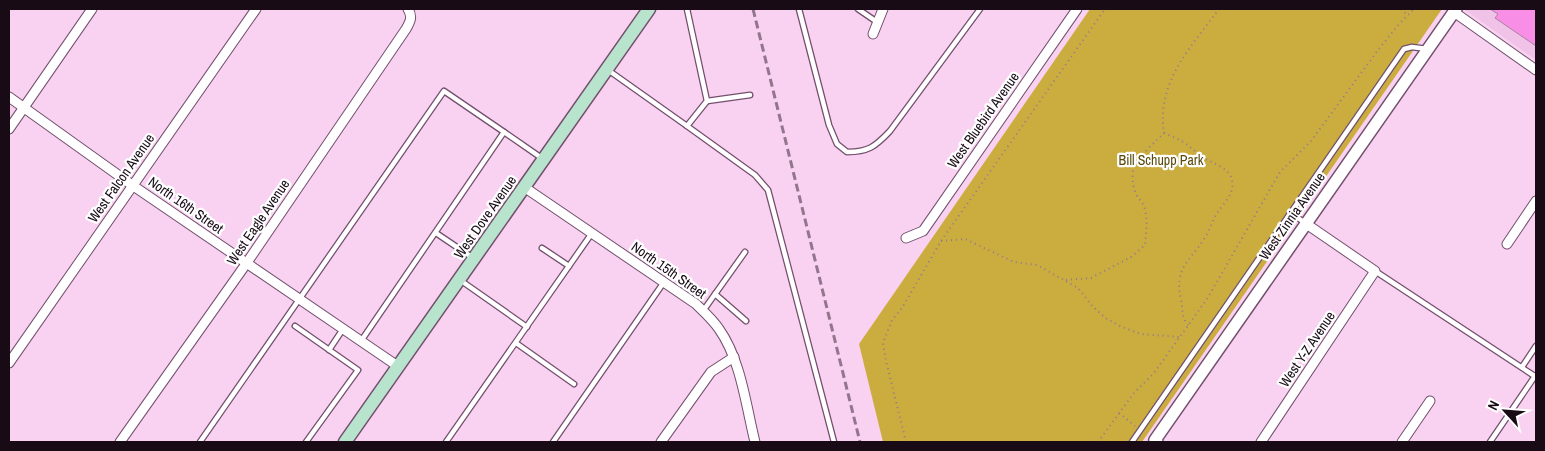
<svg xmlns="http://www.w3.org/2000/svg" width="1545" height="451" font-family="'Archivo Narrow',sans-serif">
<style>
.built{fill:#f0c2e7}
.green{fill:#cbad3f}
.building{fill:#f98ee7;stroke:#a883a0}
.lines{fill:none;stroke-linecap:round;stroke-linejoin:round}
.service-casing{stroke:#72506c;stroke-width:7}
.minor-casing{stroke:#72506c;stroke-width:11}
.tertiary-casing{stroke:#72506c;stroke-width:14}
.secondary-casing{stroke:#72506c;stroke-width:15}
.path{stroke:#94788f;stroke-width:2;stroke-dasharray:1 4;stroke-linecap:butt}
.service{stroke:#fff;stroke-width:4.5}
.minor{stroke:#fff;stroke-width:9}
.tertiary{stroke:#fff;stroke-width:11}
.secondary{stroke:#b8e3cd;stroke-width:12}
.rail{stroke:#92768d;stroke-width:3;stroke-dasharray:8 4;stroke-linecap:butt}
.labels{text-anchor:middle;stroke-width:4.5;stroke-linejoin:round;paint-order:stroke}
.street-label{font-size:14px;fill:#180b16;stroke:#fff}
.park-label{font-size:14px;fill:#594a0b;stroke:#fff}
</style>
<rect width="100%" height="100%" fill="#f9d1f1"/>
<path class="built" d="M1466 9H1536V60L1465 10Z"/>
<path class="green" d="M1090 9H1442L1142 442H883L859 344Z"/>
<path class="building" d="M1490 9H1536V46L1495 18 1498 14Z"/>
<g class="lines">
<defs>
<g id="service">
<path d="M799 9 829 125 837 144 847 152C868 152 875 147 890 131L980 9"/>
<path d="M858 9 877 22"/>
<path d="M608 70 687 126 707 101 687 9"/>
<path d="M707 101 750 95"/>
<path d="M687 126 755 175 768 190 834 442"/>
<path d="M1290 212 1305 223"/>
<path d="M436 233 473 258"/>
<path d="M542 248 569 266"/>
<path d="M1375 271 1536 377"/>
<path d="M460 280 527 327"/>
<path d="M715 294 746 321"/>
<path d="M703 311 745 252"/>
<path d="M295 326 358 370 306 442"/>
<path d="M361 341 504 132 543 159"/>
<path d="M516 343 574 384"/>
<path d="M329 350 343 329"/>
<path d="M1522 367 1536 346"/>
<path d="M200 442 444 91 504 132"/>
<path d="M446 442 592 233"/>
<path d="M553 442 664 282"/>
<path d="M1132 442 1404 49 1412 47 1427 49"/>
<path d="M1490 442 1535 376"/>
</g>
<g id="minor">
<path d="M1454 12 1536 70"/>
<path d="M873 34 883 9"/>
<path d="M9 97 132 185 399 367"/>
<path d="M9 129 92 9"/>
<path d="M524 187 696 304C704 312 713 320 719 329 741 360 746 406 755 442"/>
<path d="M906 238 923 231 1077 9"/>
<path d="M1507 244 1536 201"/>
<path d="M9 363 256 9"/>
<path d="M120 442 246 264 406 29C410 22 413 17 408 9"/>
<path d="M661 442 711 372 734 357"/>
<path d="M1261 442 1375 271 1305 223"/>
<path d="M1402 442 1430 401"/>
</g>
<path id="tertiary" d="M1157 442 1155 440 1456 9"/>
<path id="secondary" d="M345 442 649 9"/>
</defs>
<use href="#service" class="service-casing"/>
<use href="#minor" class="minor-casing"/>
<use href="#tertiary" class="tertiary-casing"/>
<use href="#secondary" class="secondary-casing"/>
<g class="path">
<path d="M1401 9 1408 15"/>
<path d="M1164 133C1173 137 1184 141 1191 148 1194 150 1197 153 1200 156 1209 162 1226 166 1231 177 1237 193 1223 203 1216 215 1212 222 1209 231 1204 239 1189 262 1174 268 1181 300 1184 313 1180 314 1188 325"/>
<path d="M941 241 965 239 1014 262 1037 265 1078 288 1093 307 1107 319 1122 327 1141 334 1179 337"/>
<path d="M1066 280 1091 278 1131 257 1145 245C1146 233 1148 222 1145 210 1144 203 1139 200 1136 194 1133 187 1131 174 1134 167 1137 158 1157 140 1164 133 1156 82 1191 47 1219 9"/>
<path d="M1119 413 1135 426"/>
<path d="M906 442 886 361 883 343 892 320 902 308 941 241 1105 9"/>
<path d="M1098 442 1134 393 1154 373 1207 299 1280 172 1311 141 1378 50 1400 23 1414 9"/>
</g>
<use href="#service" class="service"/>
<use href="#minor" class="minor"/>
<use href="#tertiary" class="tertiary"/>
<use href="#secondary" class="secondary"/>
<path class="rail" d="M753 9 860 442"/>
</g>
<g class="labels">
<g class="street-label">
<text transform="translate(983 120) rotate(-55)" y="5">West Bluebird Avenue</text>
<text transform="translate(121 178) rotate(-55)" y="5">West Falcon Avenue</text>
<text transform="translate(186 205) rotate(35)" y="5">North 16th Street</text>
<text transform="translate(1292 216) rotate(-55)" y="5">West Zinnia Avenue</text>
<text transform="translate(485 217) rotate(-55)" y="5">West Dove Avenue</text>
<text transform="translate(258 222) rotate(-56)" y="5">West Eagle Avenue</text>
<text transform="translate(669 270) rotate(35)" y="5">North 15th Street</text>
<text transform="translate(1307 349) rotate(-56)" y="5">West Y-Z Avenue</text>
</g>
<g class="park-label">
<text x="1161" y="165">Bill Schupp Park</text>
</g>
</g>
<rect width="1545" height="451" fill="none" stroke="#180b16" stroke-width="20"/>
<g transform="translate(1505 411) rotate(296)" stroke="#ffffff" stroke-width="4" paint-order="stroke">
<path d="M0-4L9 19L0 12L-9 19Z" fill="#180b16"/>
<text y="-8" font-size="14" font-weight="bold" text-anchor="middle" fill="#180b16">N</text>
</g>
</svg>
